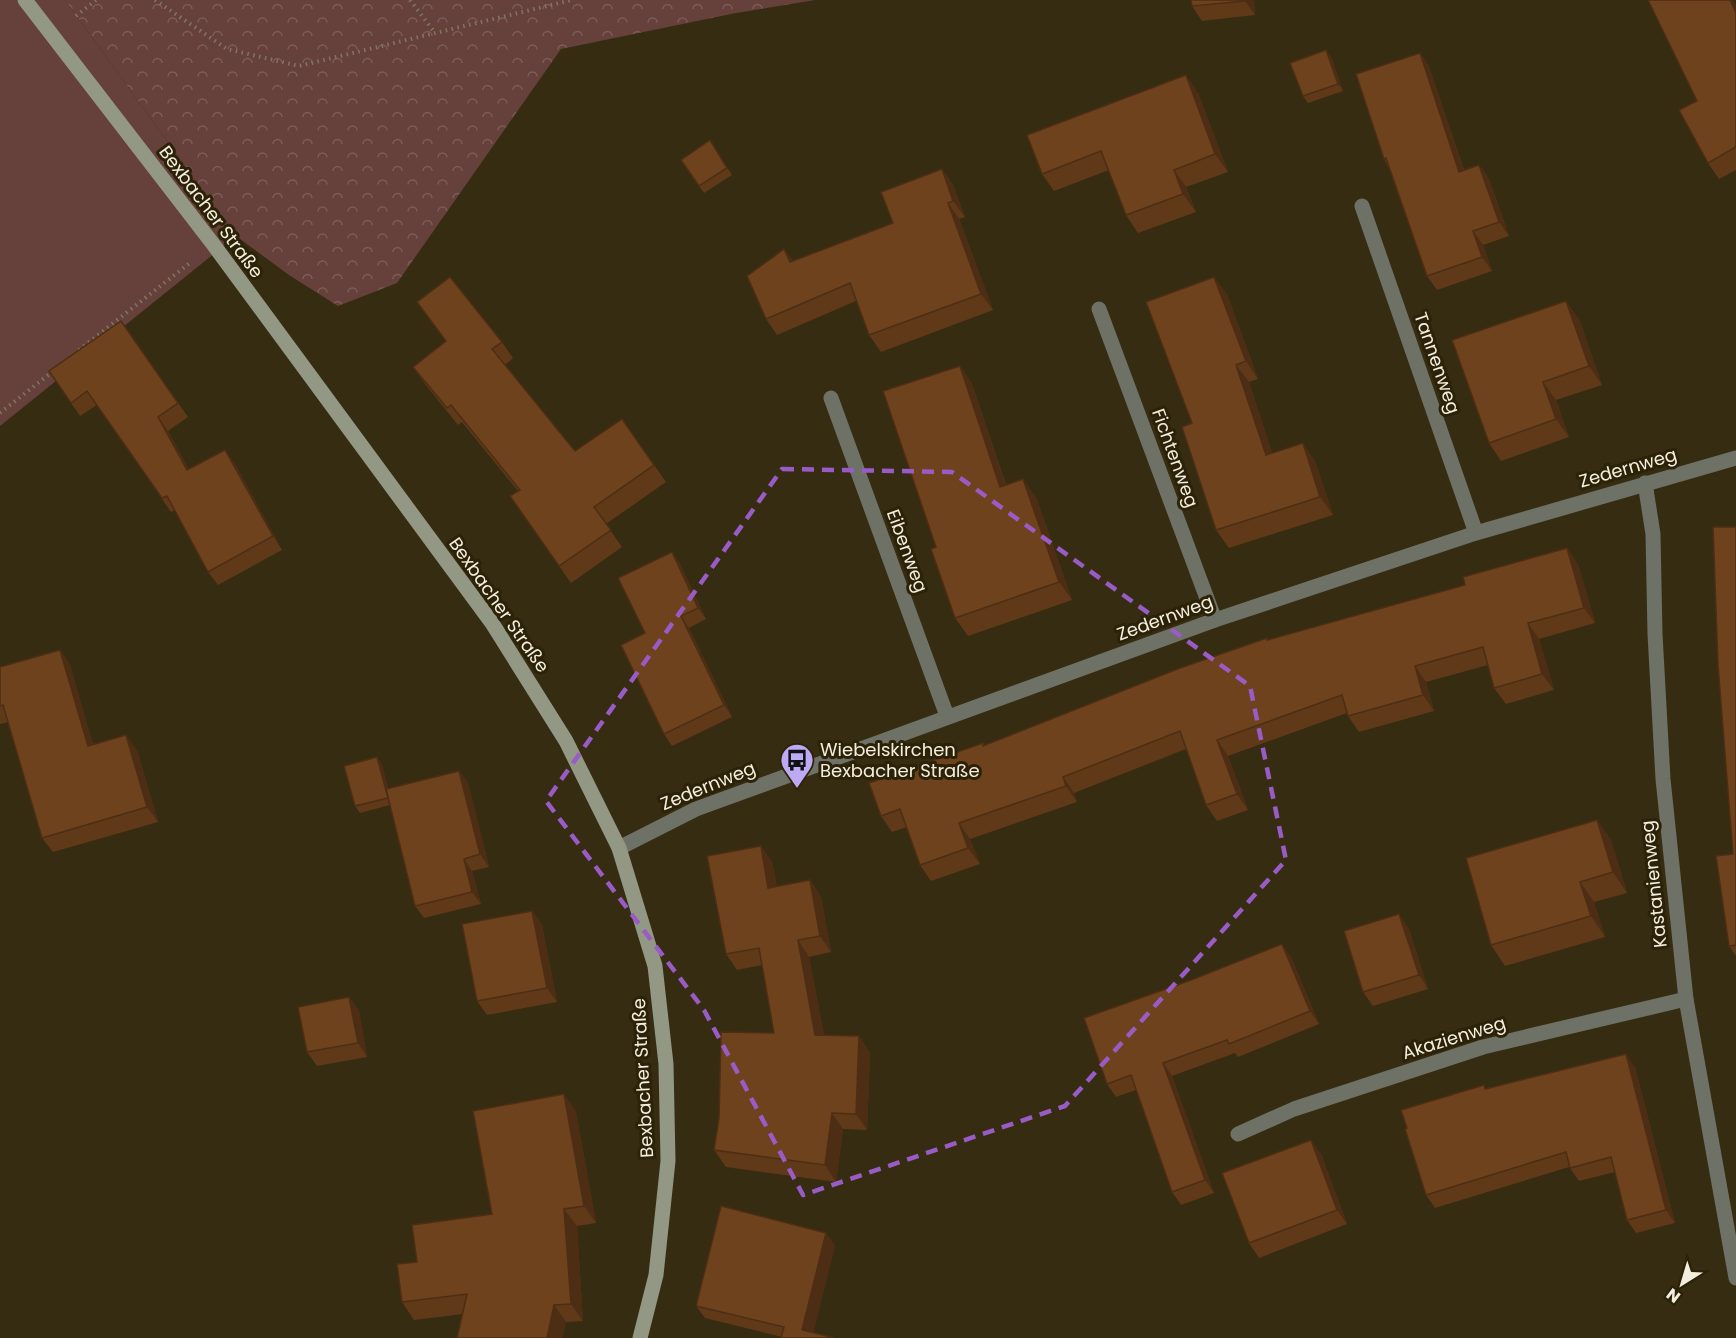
<svg xmlns="http://www.w3.org/2000/svg" width="1736" height="1338" font-family="Poppins,sans-serif">
<style>
.grass{fill:#66403b}
.forest{fill:url(#forest-crowns)}
.lines{fill:none;stroke-linecap:round;stroke-linejoin:round}
.path{stroke:#807761;stroke-width:4;stroke-dasharray:1.5 4.5;stroke-linecap:butt}
.lane{stroke:#6e7165;stroke-width:15}
.street{stroke:#6e7165;stroke-width:15}
.secondary{stroke:#929884;stroke-width:15}
.wall{fill:#5f3918}
.shaded-wall{fill:#4d2e14}
.building{fill:#6e421c;stroke:#4d2e14;stroke-width:1.5}
.marked{fill:none;stroke:#995cc7;stroke-width:4.5;stroke-dasharray:12 8;stroke-linejoin:round}
.labels{text-anchor:middle;stroke-width:6;stroke-linejoin:round;paint-order:stroke}
.street-label{font-size:18px;fill:#f4eede;stroke:#2c2208}
.poi-label{font-size:18px;fill:#f4eede;stroke:#2c2208;text-anchor:start}
</style>
<defs>
<pattern id="forest-crowns" width="20" height="18" patternUnits="userSpaceOnUse" patternTransform="scale(1.5)"><rect width="20" height="18" fill="#66403b"/><path d="M2 6a3 3 0 1 1 6 0M12 15a3 3 0 1 1 6 0" fill="none" stroke="#7c5c57"/></pattern>
</defs>
<rect width="100%" height="100%" fill="#362c12"/>
<path class="grass" d="M0 0H65L236 236 0 426Z"/>
<path class="forest" d="M65 0H815L736 13 561 49 397 283 338 306 289 275 236 236Z"/>
<g class="lines">
<g class="path">
<path d="M155 0 227 49 299 66 572 0"/>
<path d="M410 0 435 33"/>
<path d="M76 16 96 0"/>
<path d="M79 350 191 262"/>
<path d="M0 413 52 372"/>
</g>
<g class="lane">
<path d="M1362 206 1476 533"/>
<path d="M1099 309 1215 620"/>
<path d="M831 398 947 716"/>
<path d="M1238 1134 1294 1109 1483 1047 1686 999"/>
</g>
<g class="street">
<path d="M1645 483 1653 534 1655 634 1663 779 1686 999 1736 1278"/>
<path d="M619 848 696 809 1215 620 1476 533 1736 458"/>
</g>
<path class="secondary" d="M25 0 213 244 492 623 566 741 619 848 655 966 666 1064 668 1161 656 1275 640 1338"/>
</g>
<g class="wall">
<path d="M1191 0H1254L1255 15 1202 21 1192 6Z"/>
<path d="M1736 6V170L1719 179 1708 163Z"/>
<path d="M1420 53 1429 67 1464 170 1479 165 1489 179 1509 236 1483 245 1492 271 1437 290 1427 276 1388 166 1384 159Z"/>
<path d="M1331 57 1343 91 1308 103 1303 96Z"/>
<path d="M1198 93 1228 172 1186 187 1196 212 1138 233 1126 215 1109 170 1054 191 1042 174Z"/>
<path d="M715 148 732 175 704 193 699 186Z"/>
<path d="M942 169 953 185 965 217 959 219 993 310 881 352 869 335 856 301 777 335 766 319 784 249 793 261 893 223Z"/>
<path d="M1227 294 1258 379 1249 382 1272 453 1315 461 1333 515 1229 548 1216 530 1192 423Z"/>
<path d="M417 302 502 342 513 358 505 365 575 451 622 419 666 482 606 524 622 547 571 583 510 496 518 491 462 422 458 425 425 384 413 367 446 341Z"/>
<path d="M1579 319 1602 385 1556 400 1569 437 1501 461 1489 443Z"/>
<path d="M121 321 188 417 168 431 189 470 225 450 235 464 282 550 218 585 208 572 175 510 171 512 97 405 80 416 49 371Z"/>
<path d="M960 366 972 384 1006 485 1036 497 1072 600 968 636 955 618 936 547Z"/>
<path d="M672 552 680 564 706 619 689 628 732 717 672 746 664 734 645 633Z"/>
<path d="M1578 564 1595 623 1539 639 1554 690 1506 704 1494 688 1488 665 1426 682 1434 711 1359 732 1348 716 1347 713 1228 756 1248 810 1217 821 1206 805 1186 749 1074 793 1077 802 970 839 980 864 931 881 920 865 907 827 892 832 881 816 983 743 984 746 1268 640Z"/>
<path d="M60 650 70 665 93 745 137 750 158 822 53 852 42 838 8 722 0 724V667Z"/>
<path d="M377 757 382 765 388 789 459 771 468 783 489 867 472 871 481 904 424 918 415 906 390 805 360 813 355 806Z"/>
<path d="M1597 820 1611 840 1627 893 1594 902 1605 937 1505 966 1491 945Z"/>
<path d="M761 846 772 862 777 887 810 880 821 897 831 952 809 957 824 1035 859 1036 870 1053 867 1130 843 1129 836 1182 726 1167 714 1150 774 1033 762 965 737 970 726 954Z"/>
<path d="M532 911 542 925 557 1002 487 1015 477 1001Z"/>
<path d="M1409 929 1428 989 1373 1006 1363 992Z"/>
<path d="M1736 945V956L1729 946Z"/>
<path d="M1291 957 1319 1024 1238 1057 1235 1053 1172 1076 1214 1193 1181 1205 1172 1192 1136 1090 1116 1097 1107 1084Z"/>
<path d="M349 997 359 1011 367 1057 317 1066 307 1052Z"/>
<path d="M1635 1067 1675 1223 1636 1233 1627 1220 1615 1172 1579 1181 1569 1167 1435 1208 1426 1195 1487 1089Z"/>
<path d="M564 1094 576 1112 596 1223 577 1226 583 1321 566 1322 463 1314 414 1320 402 1302 417 1262 492 1214Z"/>
<path d="M1321 1154 1347 1224 1259 1258 1249 1243Z"/>
<path d="M835 1245 813 1332 835 1338H781L782 1337 705 1318 696 1306Z"/>
</g>
<g class="shaded-wall">
<path d="M1245 0H1254L1255 15 1245 1Z"/>
<path d="M1730 0H1733L1736 6V13Z"/>
<path d="M1326 50 1331 57 1343 91 1338 84Z"/>
<path d="M1420 53 1429 67 1469 186 1459 172Z"/>
<path d="M1186 75 1198 93 1228 172 1215 154Z"/>
<path d="M1479 165 1489 179 1509 236 1499 222Z"/>
<path d="M942 169 953 185 965 217 953 201Z"/>
<path d="M1174 170 1186 187 1196 212 1183 194Z"/>
<path d="M948 203 959 219 993 310 981 294Z"/>
<path d="M1473 231 1483 245 1492 271 1482 257Z"/>
<path d="M784 249 796 265 790 262Z"/>
<path d="M1214 277 1227 294 1258 379 1246 361Z"/>
<path d="M1566 301 1579 319 1602 385 1589 366Z"/>
<path d="M1236 365 1249 382 1279 473 1266 455Z"/>
<path d="M960 366 972 384 1012 505 1000 487Z"/>
<path d="M1543 382 1556 400 1569 437 1556 419Z"/>
<path d="M158 417 168 431 197 484 187 470Z"/>
<path d="M1303 443 1315 461 1333 515 1320 497Z"/>
<path d="M225 450 235 464 282 550 273 536Z"/>
<path d="M1023 479 1036 497 1072 600 1059 582Z"/>
<path d="M1567 548 1578 564 1595 623 1584 608Z"/>
<path d="M672 552 680 564 706 619 698 608Z"/>
<path d="M681 616 689 628 732 717 724 705Z"/>
<path d="M1528 623 1539 639 1554 690 1542 674Z"/>
<path d="M60 650 70 665 98 761 88 746Z"/>
<path d="M1415 666 1426 682 1434 711 1423 695Z"/>
<path d="M126 735 137 750 158 822 147 807Z"/>
<path d="M1217 740 1228 756 1248 810 1237 794Z"/>
<path d="M377 757 382 765 393 805 388 798Z"/>
<path d="M459 771 468 783 489 867 480 854Z"/>
<path d="M1063 777 1074 793 1077 802 1066 786Z"/>
<path d="M1597 820 1611 840 1627 893 1613 872Z"/>
<path d="M959 823 970 839 980 864 968 848Z"/>
<path d="M761 846 772 862 780 905 768 888Z"/>
<path d="M464 859 472 871 481 904 472 892Z"/>
<path d="M810 880 821 897 831 952 820 936Z"/>
<path d="M1580 882 1594 902 1605 937 1591 916Z"/>
<path d="M532 911 542 925 557 1002 547 988Z"/>
<path d="M1399 914 1409 929 1428 989 1419 975Z"/>
<path d="M798 940 809 957 827 1051 815 1035Z"/>
<path d="M1282 944 1291 957 1319 1024 1310 1011Z"/>
<path d="M349 997 359 1011 367 1057 358 1043Z"/>
<path d="M859 1036 870 1053 867 1130 856 1114Z"/>
<path d="M1626 1054 1635 1067 1675 1223 1666 1210Z"/>
<path d="M1163 1063 1172 1076 1214 1193 1205 1180Z"/>
<path d="M564 1094 576 1112 596 1223 584 1206Z"/>
<path d="M832 1113 843 1129 836 1182 825 1165Z"/>
<path d="M1311 1140 1321 1154 1347 1224 1337 1210Z"/>
<path d="M564 1209 577 1226 583 1321 571 1304Z"/>
<path d="M826 1233 835 1245 812 1338 802 1330Z"/>
<path d="M554 1305 566 1322 563 1338H547Z"/>
</g>
<g class="building">
<path d="M1191 0H1245V1L1192 6Z"/>
<path d="M1648 0H1730L1736 13V147L1708 163 1679 110 1697 101Z"/>
<path d="M1326 50 1338 84 1303 96 1290 63Z"/>
<path d="M1420 53 1459 172 1479 165 1499 222 1473 231 1482 257 1427 276 1386 158 1384 159 1356 74Z"/>
<path d="M1186 75 1215 154 1174 170 1183 194 1126 215 1101 151 1042 174 1027 135Z"/>
<path d="M710 140 727 168 699 186 681 160Z"/>
<path d="M942 169 953 201 948 203 981 294 869 335 850 283 766 319 747 276 784 249 790 262 893 223 881 192Z"/>
<path d="M450 277 502 342 492 349 575 451 622 419 654 465 594 507 611 530 559 566 510 496 520 490 451 405 447 408 413 367 446 341 417 302Z"/>
<path d="M1214 277 1246 361 1236 365 1266 455 1303 443 1320 497 1216 530 1182 427 1192 423 1146 302Z"/>
<path d="M1566 301 1589 366 1543 382 1556 419 1489 443 1452 340Z"/>
<path d="M121 321 178 403 158 417 187 470 225 450 273 536 208 572 167 496 162 498 87 391 71 403 49 371Z"/>
<path d="M960 366 1000 487 1023 479 1059 582 955 618 931 549 936 547 883 391Z"/>
<path d="M1713 527H1736V945L1729 946 1716 856 1733 854 1718 665Z"/>
<path d="M1567 548 1584 608 1528 623 1542 674 1494 688 1483 647 1415 666 1423 695 1348 716 1342 695 1217 740 1237 794 1206 805 1180 731 1063 777 1066 786 959 823 968 848 920 865 900 809 881 816 869 783 983 743V746L1180 668 1267 638V640L1465 585 1463 577Z"/>
<path d="M672 552 698 608 681 616 724 705 664 734 621 645 645 633 618 578Z"/>
<path d="M60 650 88 746 126 735 147 807 42 838 3 705 0 706V667Z"/>
<path d="M377 757 388 798 355 806 344 766Z"/>
<path d="M459 771 480 854 464 859 472 892 415 906 386 789Z"/>
<path d="M1597 820 1613 872 1580 882 1591 916 1491 945 1466 858Z"/>
<path d="M761 846 768 888 810 880 820 936 798 940 815 1035 859 1036 856 1114 832 1113 825 1165 714 1150 719 1118 721 1032 774 1033 759 948 726 954 707 856Z"/>
<path d="M532 911 547 988 477 1001 462 924Z"/>
<path d="M1399 914 1419 975 1363 992 1344 931Z"/>
<path d="M1282 944 1310 1011 1229 1044 1227 1040 1163 1063 1205 1180 1172 1192 1131 1075 1107 1084 1084 1018 1191 980Z"/>
<path d="M349 997 358 1043 307 1052 298 1007Z"/>
<path d="M1626 1054 1666 1210 1627 1220 1611 1157 1570 1168 1566 1152 1426 1195 1405 1129 1407 1128 1401 1110 1484 1085 1485 1089Z"/>
<path d="M564 1094 584 1206 564 1209 571 1304 554 1305 547 1338H457L467 1294 402 1302 397 1264 417 1262 412 1225 492 1214 473 1111Z"/>
<path d="M1311 1140 1337 1210 1249 1243 1222 1173Z"/>
<path d="M721 1206 826 1233 802 1330 835 1338H781L784 1327 696 1306Z"/>
</g>
<path class="marked" d="M782 469 952 472 1250 686 1286 860 1065 1106 803 1195 704 1010 546 801Z"/>
<defs>
<symbol id="bus-pin" viewBox="-11 -11 22 30"><path d="M0 17L-7.5 6A9.5 9.5 0 1 1 7.5 6Z" fill="#bea9f5" stroke="#2c2208"/><path d="M-5-6H5V4H4V6H2V4H-2V6H-4V4H-5ZM-3.5-4V0h7V-4ZM-3.5 1.2v1.5H-2V1.2ZM2 1.2v1.5H3.5V1.2Z" fill="#111"/></symbol>
</defs>
<g fill-rule="evenodd">
<use href="#bus-pin" x="778" y="741" width="38" height="52"/>
</g>
<g class="labels">
<g class="street-label">
<text transform="translate(211 212) rotate(53)" y="6">Bexbacher Straße</text>
<text transform="translate(1437 363) rotate(71)" y="6">Tannenweg</text>
<text transform="translate(1175 458) rotate(70)" y="6">Fichtenweg</text>
<text transform="translate(1628 468) rotate(-16)" y="6">Zedernweg</text>
<text transform="translate(907 551) rotate(70)" y="6">Eibenweg</text>
<text transform="translate(499 605) rotate(55)" y="6">Bexbacher Straße</text>
<text transform="translate(1165 618) rotate(-20)" y="6">Zedernweg</text>
<text transform="translate(708 786) rotate(-22)" y="6">Zedernweg</text>
<text transform="translate(1654 884) rotate(-96)" y="6">Kastanienweg</text>
<text transform="translate(1454 1038) rotate(-17)" y="6">Akazienweg</text>
<text transform="translate(643 1078) rotate(-93)" y="6">Bexbacher Straße</text>
</g>
<g class="poi-label">
<text x="820" y="756">Wiebelskirchen<tspan x="820" dy="21">Bexbacher Straße</tspan></text>
</g>
</g>
<g transform="translate(1682 1284) rotate(217)" stroke="#2c2208" stroke-width="4.5" paint-order="stroke">
<path d="M0-4.5L10 22L0 15L-10 22Z" fill="#f4eede"/>
<text y="-9" font-size="16" font-weight="bold" text-anchor="middle" fill="#f4eede">N</text>
</g>
</svg>
